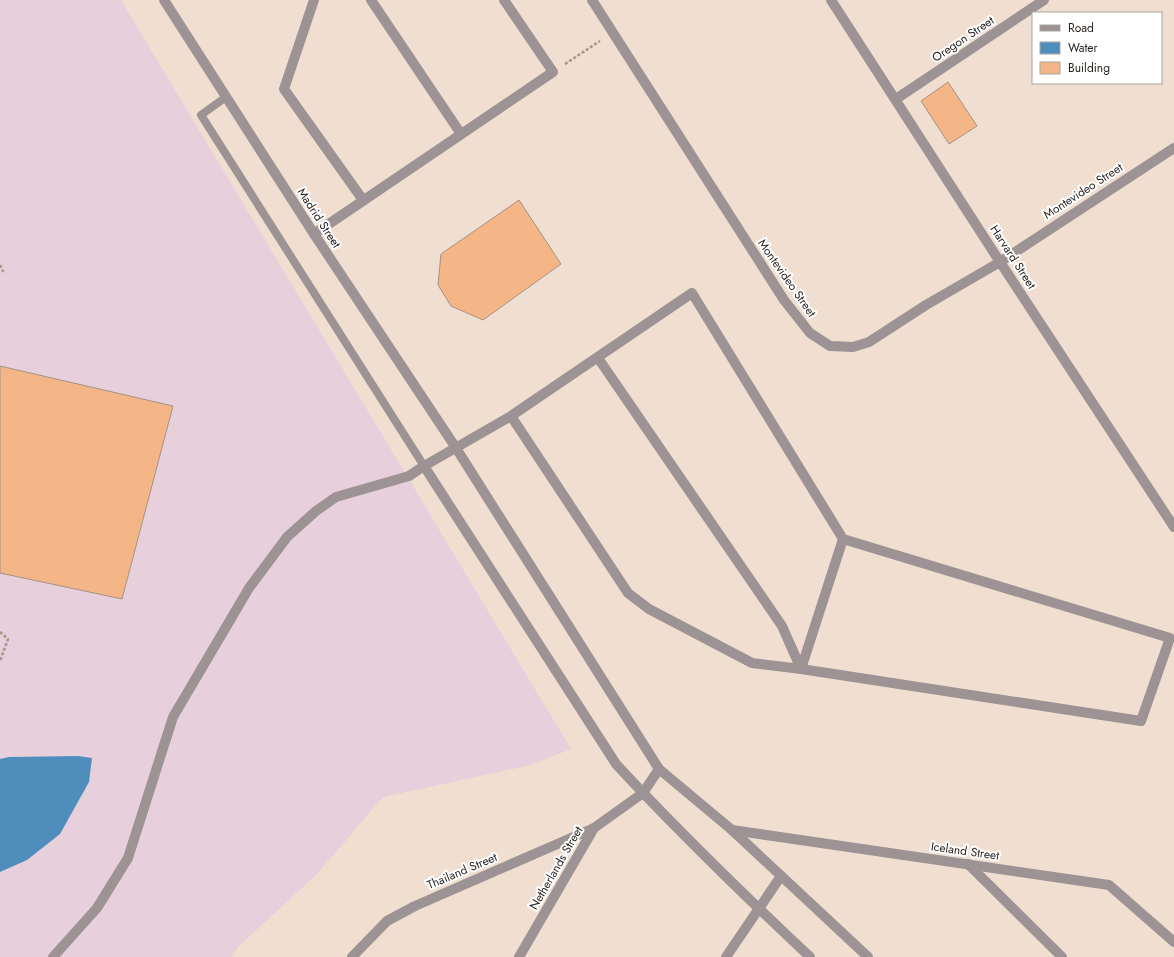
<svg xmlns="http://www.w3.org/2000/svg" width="1174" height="957" font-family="Jost,sans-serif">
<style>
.education{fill:#e7d0dc}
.water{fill:#4f8ebc}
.building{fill:#f4b587;stroke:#a49387}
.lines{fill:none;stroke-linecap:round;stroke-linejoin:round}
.path{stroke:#a4968b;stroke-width:2.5;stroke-dasharray:3 2;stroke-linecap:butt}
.service{stroke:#9d9394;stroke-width:8}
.minor{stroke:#9d9394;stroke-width:10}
.tertiary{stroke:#9d9394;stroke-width:10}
.labels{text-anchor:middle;stroke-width:4;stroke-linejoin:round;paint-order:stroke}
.street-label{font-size:12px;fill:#251f1a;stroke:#fff}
</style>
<rect width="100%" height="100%" fill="#f0ded0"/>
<path class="education" d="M0 0H121L571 749 531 765 383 797 318 873 237 948 232 957H0Z"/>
<path class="water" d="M78 756 92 758 89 782 60 834 27 860 0 872V759L9 757Z"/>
<g class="building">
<path d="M948 82 977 126 949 144 921 101Z"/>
<path d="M519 200 561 264 483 320 451 306 438 285 441 254Z"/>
<path d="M0 366 173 406 122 599 0 573Z"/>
</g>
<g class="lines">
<g class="path">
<path d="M565 64 600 41"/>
<path d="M0 265 3 271 0 272"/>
<path d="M0 632 8 639 0 661"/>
</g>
<path class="service" d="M226 97 201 115 424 466"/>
<g class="minor">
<path d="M314 0 284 89 363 200"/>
<path d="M371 0 461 134"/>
<path d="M592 0 784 300 810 333 830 346 853 347 869 342 926 305 1000 262 1174 148"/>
<path d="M831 0 1000 262 1174 527"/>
<path d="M896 99 1044 0"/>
<path d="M314 234 553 72 504 0"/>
<path d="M598 358 782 626 801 669"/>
<path d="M424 466 616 764C678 831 744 895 810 957"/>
<path d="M801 669 843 539"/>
<path d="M732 830 1109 885 1174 942"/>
<path d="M968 864 1062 957"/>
<path d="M53 957 97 908 128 858 173 717 249 588 287 537 316 511 336 497 409 476 424 466 511 416 692 293 843 539 1170 638 1141 721 801 669 752 663 649 609 628 593 511 416"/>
<path d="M352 957 387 921 415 906 594 828"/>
<path d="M519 957 594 828 643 793 659 769"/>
<path d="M726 957 781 876"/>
</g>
<path class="tertiary" d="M164 0 314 234 456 448 659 769 732 830 868 957"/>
</g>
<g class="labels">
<g class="street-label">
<text transform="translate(963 39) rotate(-34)" y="4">Oregon Street</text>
<text transform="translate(1083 191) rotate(-33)" y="4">Montevideo Street</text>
<text transform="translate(319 218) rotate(57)" y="4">Madrid Street</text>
<text transform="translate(1013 257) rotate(57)" y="4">Harvard Street</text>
<text transform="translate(787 278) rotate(55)" y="4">Montevideo Street</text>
<text transform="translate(965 851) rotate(8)" y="4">Iceland Street</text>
<text transform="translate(556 868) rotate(-60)" y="4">Netherlands Street</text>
<text transform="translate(462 871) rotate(-23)" y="4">Thailand Street</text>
</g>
</g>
<rect x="1032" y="12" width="130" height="72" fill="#ffffff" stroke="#a8a5a3"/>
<rect x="1040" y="25" width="20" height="6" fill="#9d9394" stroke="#a8a5a3"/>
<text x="1068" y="32" font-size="12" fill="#251f1a">Road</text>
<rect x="1040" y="42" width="20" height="12" fill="#4f8ebc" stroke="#a8a5a3"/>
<text x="1068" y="52" font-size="12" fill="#251f1a">Water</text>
<rect x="1040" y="62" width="20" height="12" fill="#f4b587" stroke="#a8a5a3"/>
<text x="1068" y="72" font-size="12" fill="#251f1a">Building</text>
</svg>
